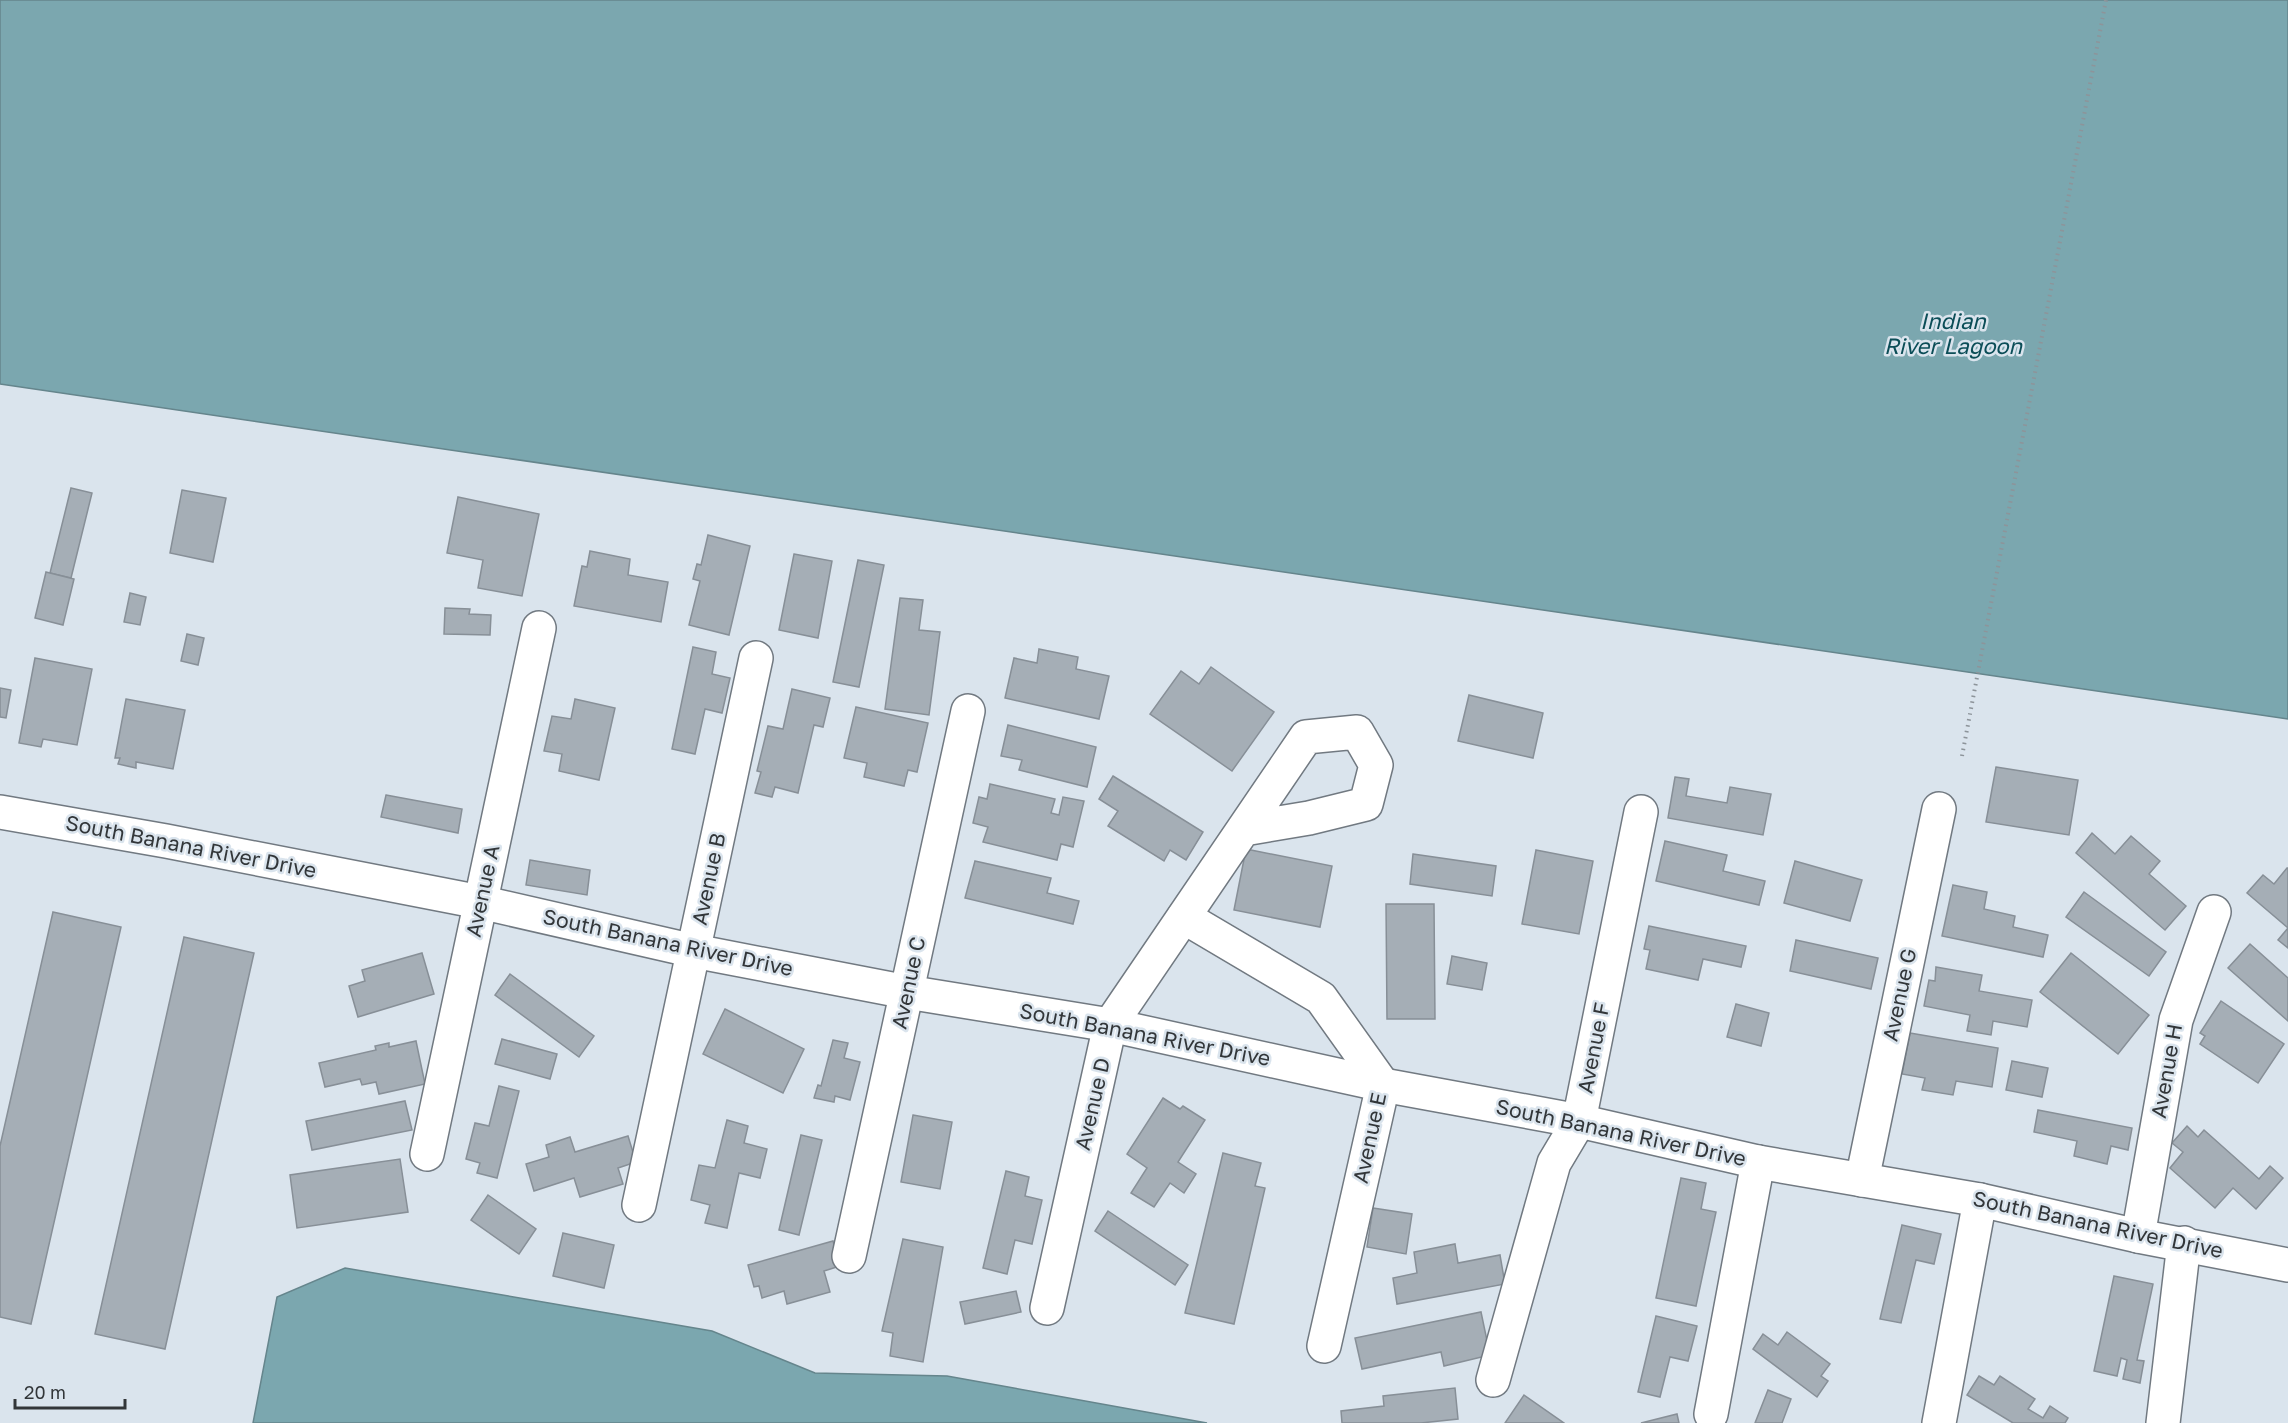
<svg xmlns="http://www.w3.org/2000/svg" width="2288" height="1423" font-family="'Golos Text',sans-serif">
<style>
.water{fill:#7ba7af;stroke:#65858c;stroke-width:1.5}
.building{fill:#a5aeb6;stroke:#878f97;stroke-width:1.5}
.lines{fill:none;stroke-linecap:round;stroke-linejoin:round}
.minor-casing{stroke:#717981;stroke-width:36}
.path{stroke:#8d949a;stroke-width:4;stroke-dasharray:1.5 4.5;stroke-linecap:butt}
.minor{stroke:#fff;stroke-width:33}
.labels{text-anchor:middle;stroke-width:5;stroke-linejoin:round;paint-order:stroke}
.street-label{font-size:21px;fill:#323639;stroke:#dae4ed}
.water-label{font-size:22px;font-style:italic;fill:#0b4d57;stroke:#dae4ed}
</style>
<rect width="100%" height="100%" fill="#dae4ed"/>
<g class="water">
<path d="M0 0H2288V719L0 384Z"/>
<path d="M345 1268 712 1331 815 1373 947 1376 1207 1423H253L277 1297Z"/>
</g>
<g class="building">
<path d="M71 488 92 493 71 578 50 573Z"/>
<path d="M182 490 226 498 213 562 170 553Z"/>
<path d="M458 497 539 514 522 596 478 588 483 560 447 553Z"/>
<path d="M708 535 750 546 729 635 689 625 700 581 693 579 697 564 701 565Z"/>
<path d="M590 551 630 559 628 575 668 582 661 622 574 606 582 566 587 567Z"/>
<path d="M794 554 832 561 818 638 779 630Z"/>
<path d="M858 560 884 565 859 687 833 682Z"/>
<path d="M46 572 74 579 63 625 35 618Z"/>
<path d="M130 593 146 597 140 625 124 622Z"/>
<path d="M900 598 923 600 919 630 940 632 929 715 885 709Z"/>
<path d="M445 608 470 609 469 614 491 615 490 635 444 634Z"/>
<path d="M187 634 204 638 198 665 181 661Z"/>
<path d="M693 647 716 652 712 674 730 678 722 713 705 709 695 754 672 749Z"/>
<path d="M1039 649 1078 657 1076 669 1109 676 1099 719 1005 698 1014 658 1037 663Z"/>
<path d="M35 658 92 669 77 745 43 739 41 747 19 743Z"/>
<path d="M1211 667 1274 712 1232 771 1150 714 1181 671 1199 684Z"/>
<path d="M0 688 11 690 6 718 0 717Z"/>
<path d="M792 689 830 698 823 727 814 725 798 793 775 787 772 797 755 793 761 772 757 771 768 726 783 729Z"/>
<path d="M1469 695 1543 713 1533 758 1458 741Z"/>
<path d="M126 699 185 710 173 769 136 762V768L118 764 120 758H115Z"/>
<path d="M575 699 615 708 599 780 559 771 562 754 544 751 552 716 571 719Z"/>
<path d="M856 707 928 723 917 772 908 770 904 786 864 777 867 763 844 758Z"/>
<path d="M1008 725 1096 747 1087 787 1019 770 1022 760 1001 756Z"/>
<path d="M1996 767 2078 780 2069 835 1986 822Z"/>
<path d="M1113 776 1203 832 1186 860 1170 850 1164 861 1108 826 1118 811 1099 799Z"/>
<path d="M1675 777 1689 779 1686 796 1727 803 1730 787 1771 794 1763 835 1668 818Z"/>
<path d="M990 784 1055 799 1051 813 1059 815 1063 797 1084 801 1073 847 1061 844 1057 860 983 842 988 827 973 823 979 797 987 799Z"/>
<path d="M386 795 462 809 458 833 381 817Z"/>
<path d="M2092 833 2115 854 2131 836 2160 861 2149 874 2186 906 2165 930 2076 853Z"/>
<path d="M1665 841 1727 855 1723 871 1765 881 1759 905 1656 881Z"/>
<path d="M1246 849 1332 866 1320 927 1234 910Z"/>
<path d="M1536 850 1593 861 1579 934 1522 924Z"/>
<path d="M1413 854 1496 866 1492 896 1410 884Z"/>
<path d="M530 860 590 870 587 895 526 885Z"/>
<path d="M975 861 1051 878 1047 893 1079 901 1073 924 965 898Z"/>
<path d="M1795 861 1862 880 1850 921 1784 903Z"/>
<path d="M2287 868H2288V948L2278 940 2288 928 2247 893 2263 875 2274 884Z"/>
<path d="M1953 885 1987 892 1984 909 2015 916 2013 927 2048 935 2043 957 1942 936Z"/>
<path d="M2084 892 2166 952 2149 976 2066 917Z"/>
<path d="M1386 904H1434L1435 1019H1387Z"/>
<path d="M53 912 121 927 31 1324 0 1317V1146Z"/>
<path d="M1649 926 1746 946 1741 967 1703 959 1698 980 1646 969 1650 950 1644 949Z"/>
<path d="M184 937 254 953 165 1349 95 1334Z"/>
<path d="M1796 940 1878 958 1871 989 1790 971Z"/>
<path d="M2250 944 2288 978V1021L2228 968Z"/>
<path d="M422 953 434 994 358 1017 349 986 365 981 362 970Z"/>
<path d="M2071 953 2149 1015 2118 1054 2040 992Z"/>
<path d="M1452 956 1487 963 1482 990 1447 984Z"/>
<path d="M1936 967 1982 975 1979 991 2032 1000 2027 1027 1993 1021 1991 1035 1967 1031 1970 1015 1924 1006 1929 980 1935 981Z"/>
<path d="M510 974 594 1036 579 1057 495 995Z"/>
<path d="M2221 1001 2284 1044 2258 1083 2200 1044 2205 1036 2200 1033Z"/>
<path d="M1736 1004 1769 1013 1761 1046 1727 1037Z"/>
<path d="M725 1009 804 1049 783 1093 703 1054Z"/>
<path d="M1910 1033 1998 1048 1992 1087 1956 1081 1953 1095 1922 1090 1925 1078 1902 1074Z"/>
<path d="M502 1039 557 1054 550 1079 495 1064Z"/>
<path d="M833 1040 848 1043 844 1058 860 1062 850 1100 835 1096 834 1102 814 1098 818 1085 821 1086Z"/>
<path d="M416 1041 425 1084 379 1094 376 1082 362 1085 360 1079 325 1087 319 1063 376 1050 375 1046 389 1043V1047Z"/>
<path d="M2012 1061 2048 1068 2042 1097 2006 1090Z"/>
<path d="M499 1086 519 1091 497 1178 477 1173 480 1163 466 1159 475 1123 489 1126Z"/>
<path d="M1163 1098 1180 1109 1183 1106 1205 1120 1178 1162 1196 1174 1184 1193 1170 1183 1154 1207 1131 1193 1147 1168 1127 1154Z"/>
<path d="M405 1101 412 1130 312 1150 306 1121Z"/>
<path d="M2038 1110 2132 1128 2128 1150 2111 1146 2107 1164 2074 1156 2077 1141 2034 1132Z"/>
<path d="M913 1115 952 1122 940 1189 901 1182Z"/>
<path d="M727 1120 748 1126 744 1143 767 1149 760 1178 739 1173 727 1228 705 1223 710 1205 691 1200 699 1165 715 1168Z"/>
<path d="M2187 1126 2198 1137 2204 1130 2259 1179 2270 1166 2283 1178 2256 1209 2233 1188 2215 1208 2170 1168 2183 1152 2172 1143Z"/>
<path d="M801 1135 822 1140 799 1235 779 1230Z"/>
<path d="M628 1136 636 1162 618 1168 623 1184 580 1197 574 1178 534 1191 526 1164 549 1157 546 1145 570 1137 575 1152Z"/>
<path d="M1223 1153 1261 1163 1255 1186 1265 1188 1234 1324 1185 1313Z"/>
<path d="M400 1159 408 1212 297 1228 290 1175Z"/>
<path d="M1006 1171 1029 1177 1025 1196 1042 1200 1032 1244 1015 1240 1007 1274 983 1268Z"/>
<path d="M1681 1178 1706 1183 1701 1209 1716 1212 1696 1306 1656 1298Z"/>
<path d="M488 1195 536 1229 519 1254 471 1220Z"/>
<path d="M1373 1208 1412 1214 1406 1254 1367 1247Z"/>
<path d="M1108 1211 1188 1265 1175 1285 1095 1231Z"/>
<path d="M1902 1225 1941 1234 1934 1264 1916 1260 1901 1323 1880 1319Z"/>
<path d="M563 1233 614 1245 604 1288 553 1276Z"/>
<path d="M903 1239 943 1247 923 1362 890 1356 893 1333 882 1331Z"/>
<path d="M833 1241 840 1266 824 1271 830 1292 787 1304 784 1291 762 1298 759 1286 754 1287 748 1265Z"/>
<path d="M1455 1244 1458 1263 1500 1255 1505 1284 1397 1304 1393 1278 1417 1273 1414 1252Z"/>
<path d="M2114 1276 2153 1284 2137 1360 2144 1361 2140 1383 2123 1379 2127 1360 2121 1358 2117 1376 2094 1371Z"/>
<path d="M1016 1291 1021 1312 965 1324 960 1302Z"/>
<path d="M1481 1312 1490 1355 1444 1366 1441 1352 1362 1369 1355 1338Z"/>
<path d="M1656 1316 1697 1326 1688 1361 1670 1357 1660 1397 1638 1392Z"/>
<path d="M1787 1332 1830 1364 1821 1376 1828 1381 1817 1397 1753 1349 1763 1334 1778 1345Z"/>
<path d="M1979 1376 1994 1385 2000 1376 2035 1399 2028 1409 2043 1418 2050 1406 2068 1418 2065 1423H2013L1967 1395Z"/>
<path d="M1455 1388 1458 1419 1421 1423H1342L1341 1411 1384 1406 1383 1396Z"/>
<path d="M1768 1390 1791 1399 1782 1423H1755Z"/>
<path d="M1524 1395 1564 1423H1505Z"/>
<path d="M1677 1414 1679 1423H1641Z"/>
</g>
<g class="lines">
<defs>
<g id="minor">
<path d="M0 812 166 841 480 902 694 951 907 992 1110 1025 1383 1085 1579 1121 1758 1162 1980 1200 2138 1236 2288 1265"/>
<path d="M1184 917 1321 998 1383 1085 1324 1346"/>
<path d="M427 1154 539 628"/>
<path d="M1862 1180 1939 809"/>
<path d="M639 1205 756 658"/>
<path d="M2138 1236 2176 1020 2214 912"/>
<path d="M849 1256 968 711"/>
<path d="M1047 1308 1110 1025 1306 737 1357 732 1376 765 1366 804 1309 818 1244 829"/>
<path d="M1493 1380 1554 1163 1579 1121 1641 812"/>
<path d="M1711 1414 1758 1162"/>
<path d="M1939 1423 1980 1200"/>
<path d="M2163 1423 2184 1243"/>
</g>
</defs>
<use href="#minor" class="minor-casing"/>
<path class="path" d="M1962 756 2106 0"/>
<use href="#minor" class="minor"/>
</g>
<g class="labels">
<g class="street-label">
<text transform="translate(191 847) rotate(11)" y="7">South Banana River Drive</text>
<text transform="translate(709 879) rotate(-78)" y="7">Avenue B</text>
<text transform="translate(483 891) rotate(-78)" y="7">Avenue A</text>
<text transform="translate(668 943) rotate(12)" y="7">South Banana River Drive</text>
<text transform="translate(909 983) rotate(-78)" y="7">Avenue C</text>
<text transform="translate(1900 995) rotate(-78)" y="7">Avenue G</text>
<text transform="translate(1145 1035) rotate(11)" y="7">South Banana River Drive</text>
<text transform="translate(1594 1048) rotate(-79)" y="7">Avenue F</text>
<text transform="translate(2167 1071) rotate(-80)" y="7">Avenue H</text>
<text transform="translate(1093 1104) rotate(-77)" y="7">Avenue D</text>
<text transform="translate(1621 1133) rotate(12)" y="7">South Banana River Drive</text>
<text transform="translate(1370 1138) rotate(-78)" y="7">Avenue E</text>
<text transform="translate(2098 1225) rotate(12)" y="7">South Banana River Drive</text>
</g>
<g class="water-label">
<text x="1953" y="329">Indian<tspan x="1953" dy="25">River Lagoon</tspan></text>
</g>
</g>
<path d="M15 1399v9h110v-9" fill="none" stroke="#323639" stroke-width="3"/>
<text x="24" y="1399" font-size="18" fill="#323639" stroke="#dae4ed" stroke-width="4.5" paint-order="stroke">20 m</text>
</svg>
